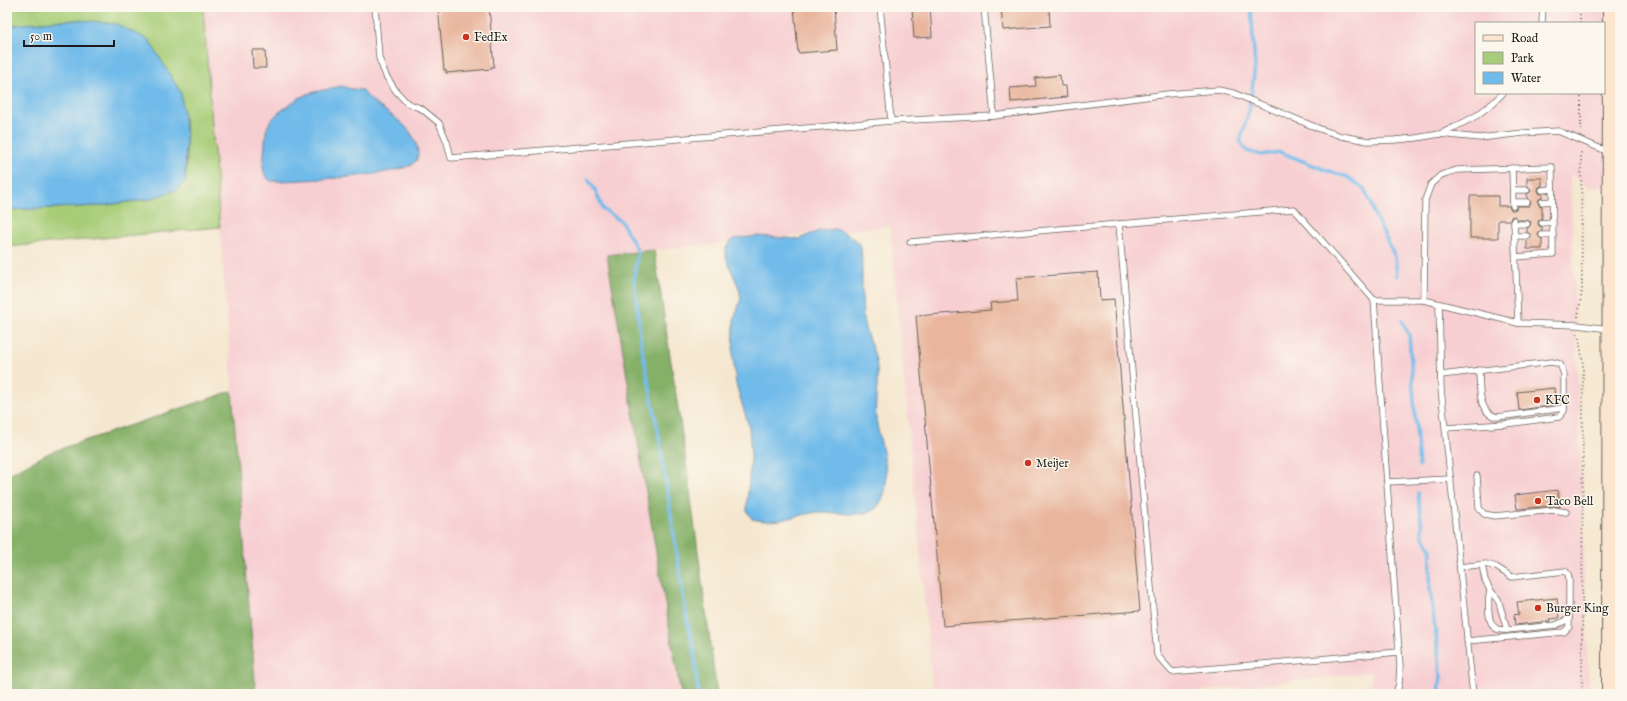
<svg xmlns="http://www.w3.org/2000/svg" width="1627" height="701" font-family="'IM FELL English',serif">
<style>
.built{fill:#f7cfd2;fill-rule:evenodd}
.green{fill:#a7cd78;stroke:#62744a}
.forest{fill:#85b068;stroke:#506642}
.water{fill:#71bbea;stroke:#466c83}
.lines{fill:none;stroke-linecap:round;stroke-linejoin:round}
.stream{stroke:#71bbea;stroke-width:3.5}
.building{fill:#e9b59d}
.service-casing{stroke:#68635b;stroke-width:7}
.secondary-casing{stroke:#68635b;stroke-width:18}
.path{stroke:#68635b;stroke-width:2;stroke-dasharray:1 3;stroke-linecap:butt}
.service{stroke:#fff;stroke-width:5.5}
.secondary{stroke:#fce5cf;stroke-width:16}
.poi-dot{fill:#c8321e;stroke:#fbf7ec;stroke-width:1.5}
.labels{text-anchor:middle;stroke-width:3;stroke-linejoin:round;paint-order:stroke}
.poi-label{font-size:12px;fill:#1c1c1c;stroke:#fbf7ec;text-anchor:start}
</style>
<rect width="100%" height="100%" fill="#fbf7ec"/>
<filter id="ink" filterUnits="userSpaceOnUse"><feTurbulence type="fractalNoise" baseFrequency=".025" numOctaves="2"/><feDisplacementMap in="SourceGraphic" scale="8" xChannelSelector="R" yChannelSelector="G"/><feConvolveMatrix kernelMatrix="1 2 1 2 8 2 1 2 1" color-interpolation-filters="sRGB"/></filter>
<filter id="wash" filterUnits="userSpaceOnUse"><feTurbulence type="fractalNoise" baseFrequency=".012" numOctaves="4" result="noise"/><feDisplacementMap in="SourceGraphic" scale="16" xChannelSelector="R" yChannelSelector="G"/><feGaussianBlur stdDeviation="0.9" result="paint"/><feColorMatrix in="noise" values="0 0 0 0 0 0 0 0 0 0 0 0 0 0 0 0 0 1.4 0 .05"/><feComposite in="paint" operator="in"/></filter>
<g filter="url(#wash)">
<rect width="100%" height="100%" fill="#f5e7cf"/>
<path class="built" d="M203 7H1620V186L1589 188 1570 173 1589 694H1369L1372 672 1177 694H933L890 226 607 255 657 558 681 694H256ZM1476 23H1604V93H1476Z"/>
<path class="green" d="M7 7H203L220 227 7 247V210L99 206 150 199 185 182 187 164 185 118 81 20 52 21 7 26Z"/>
<g class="forest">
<path d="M654 250 685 454 717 694H681L657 558 607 255Z"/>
<path d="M232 391 256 694H7V475L51 452Z"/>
</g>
<g class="water">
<path d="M81 20 116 24 149 40 181 93 186 138 185 182 176 190 150 199 99 206 7 210V26L52 21Z"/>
<path d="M342 86 351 89 362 90C377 111 407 118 416 143 418 149 419 156 416 161 403 177 303 180 280 181H271L265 176 263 167 266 131 270 121 278 113 299 98 310 93Z"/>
<path d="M834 229C845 231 854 238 861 247 863 270 861 294 863 317 864 332 873 346 876 361 880 380 874 399 876 418 879 444 897 484 877 507 866 520 832 511 818 512 795 515 777 525 752 519L747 511V501L751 457 749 427 736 384 733 358 734 320 741 299 739 288 726 258V248L733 239 757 236 799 239 819 231Z"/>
</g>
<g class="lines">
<g class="stream">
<path d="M1251 7 1255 67 1249 111 1240 141 1247 151 1261 155 1280 152 1331 172 1348 177 1364 189 1371 203 1375 216 1395 257 1397 276"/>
<path d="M588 179 595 190 603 209 621 221 638 251 634 279 641 343 659 436 687 621 694 647 698 694"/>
<path d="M1402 321 1409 335 1419 466"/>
<path d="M1418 493 1423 537 1431 548 1430 589 1441 675 1439 694"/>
</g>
</g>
<g id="blocks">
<g class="building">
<path d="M438 7H489L494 67H491V69L446 73V70H444Z"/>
<path d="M794 7H834L837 50 798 53Z"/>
<path d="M912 7H930L932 37 914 38Z"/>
<path d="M1001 7H1049L1050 26 1003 30Z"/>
<path d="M252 50H265L266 68H253Z"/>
<path d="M1060 75 1061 86H1066L1067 97 1011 102 1010 88 1036 86 1035 78Z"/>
<path d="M1527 178H1542V186L1539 187 1538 190 1539 193 1542 194V198L1539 199 1538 202 1539 205 1542 206V219L1539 220 1538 223 1539 226 1542 227V231L1539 233 1538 235 1540 238 1542 239V249H1527V240L1529 239 1531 236 1530 234 1527 232V228L1530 226 1531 222 1527 220H1518L1514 216 1511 217 1510 220H1498V238H1470V196H1498V206H1509L1510 209 1513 210 1516 209 1517 206H1529L1531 202 1527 198V194L1530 192 1531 190 1529 187 1527 186Z"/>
<path d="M1098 272 1100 300 1114 299 1140 611 943 626 916 316 991 310 990 303 1018 301 1016 278Z"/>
<path d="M1554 388 1556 405 1519 410 1517 392Z"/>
<path d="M1558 490 1560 507 1554 506 1517 509 1515 495Z"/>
<path d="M1557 598 1559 618 1549 619 1550 621 1515 625 1514 615 1519 614 1517 602Z"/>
</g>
</g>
</g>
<g filter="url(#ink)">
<use href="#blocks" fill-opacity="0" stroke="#68635b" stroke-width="1"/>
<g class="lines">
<defs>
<g id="service">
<path d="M375 7 379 58 386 76 396 91 407 103 422 109 439 123 447 142 451 158 891 121 994 116 1168 94 1218 90 1233 93 1320 129 1341 136 1368 141 1395 140 1416 138 1440 134 1455 127 1476 116 1493 103 1503 93"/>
<path d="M880 7 891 121"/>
<path d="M984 7 994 116"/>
<path d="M1542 23 1543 7"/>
<path d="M1440 134 1480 138 1523 133 1558 131 1609 152"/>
<path d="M1512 168 1513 206"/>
<path d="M1513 190H1527"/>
<path d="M1542 190 1552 189"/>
<path d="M1513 202H1527"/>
<path d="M1542 202 1552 201"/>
<path d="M1514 220 1518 323"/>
<path d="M1542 223 1553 222"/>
<path d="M1119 224 1157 655 1172 672 1399 652"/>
<path d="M1514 224H1527"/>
<path d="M1542 235H1553"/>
<path d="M1515 236H1527"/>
<path d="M910 242 1294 209 1374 300H1424L1518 323 1577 325 1609 329"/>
<path d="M1374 300 1400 666 1399 684 1396 694"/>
<path d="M1424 300 1425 200 1431 184 1441 175 1457 170 1552 167 1553 254 1516 257"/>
<path d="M1439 304 1441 389 1473 694"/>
<path d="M1479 370C1480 386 1477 413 1497 417L1564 408"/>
<path d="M1441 375 1552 362 1560 364 1564 374V411L1559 417 1505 424 1446 428"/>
<path d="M1477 476 1479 508 1484 514 1495 516 1554 510 1566 512"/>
<path d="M1387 482 1451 479"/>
<path d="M1482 565 1485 580 1490 590 1498 599 1507 630 1556 625 1569 619"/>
<path d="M1460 567 1486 564 1496 567 1512 577 1565 571 1568 574 1569 579V627L1564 632 1467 641"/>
<path d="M1490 590C1488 599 1486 624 1497 629 1499 630 1504 630 1507 630"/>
</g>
<path id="secondary" d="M1610 694 1611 7"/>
</defs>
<use href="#service" class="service-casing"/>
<use href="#secondary" class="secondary-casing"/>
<g class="path">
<path d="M1580 23V7"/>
<path d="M1581 93V132"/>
<path d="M1578 317 1582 290 1581 150"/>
<path d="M1578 334 1583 362 1582 694"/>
</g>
<use href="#service" class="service"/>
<use href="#secondary" class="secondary"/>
</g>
</g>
<g class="poi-dot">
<circle cx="466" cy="37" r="4"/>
<circle cx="1537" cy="400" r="4"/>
<circle cx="1028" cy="463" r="4"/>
<circle cx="1538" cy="501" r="4"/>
<circle cx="1538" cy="608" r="4"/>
</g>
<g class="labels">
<g class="poi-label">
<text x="474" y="41">FedEx</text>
<text x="1545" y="404">KFC</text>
<text x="1036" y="467">Meijer</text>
<text x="1546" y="505">Taco Bell</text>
<text x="1546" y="612">Burger King</text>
</g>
</g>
<rect width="1627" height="701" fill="none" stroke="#fbf7ec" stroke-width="24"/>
<rect x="1475" y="22" width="130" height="72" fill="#fbf7ec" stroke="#a29f99"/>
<rect x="1483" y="35" width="20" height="6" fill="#fce5cf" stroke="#a29f99"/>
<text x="1511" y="42" font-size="12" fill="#1c1c1c">Road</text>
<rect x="1483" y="52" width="20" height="12" fill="#a7cd78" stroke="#a29f99"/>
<text x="1511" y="62" font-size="12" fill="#1c1c1c">Park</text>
<rect x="1483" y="72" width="20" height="12" fill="#71bbea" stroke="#a29f99"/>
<text x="1511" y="82" font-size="12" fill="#1c1c1c">Water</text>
<path d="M24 40v6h90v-6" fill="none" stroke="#1c1c1c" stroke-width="2"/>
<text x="30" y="40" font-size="12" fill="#1c1c1c" stroke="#fbf7ec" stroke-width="3" paint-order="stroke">50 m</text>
</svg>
